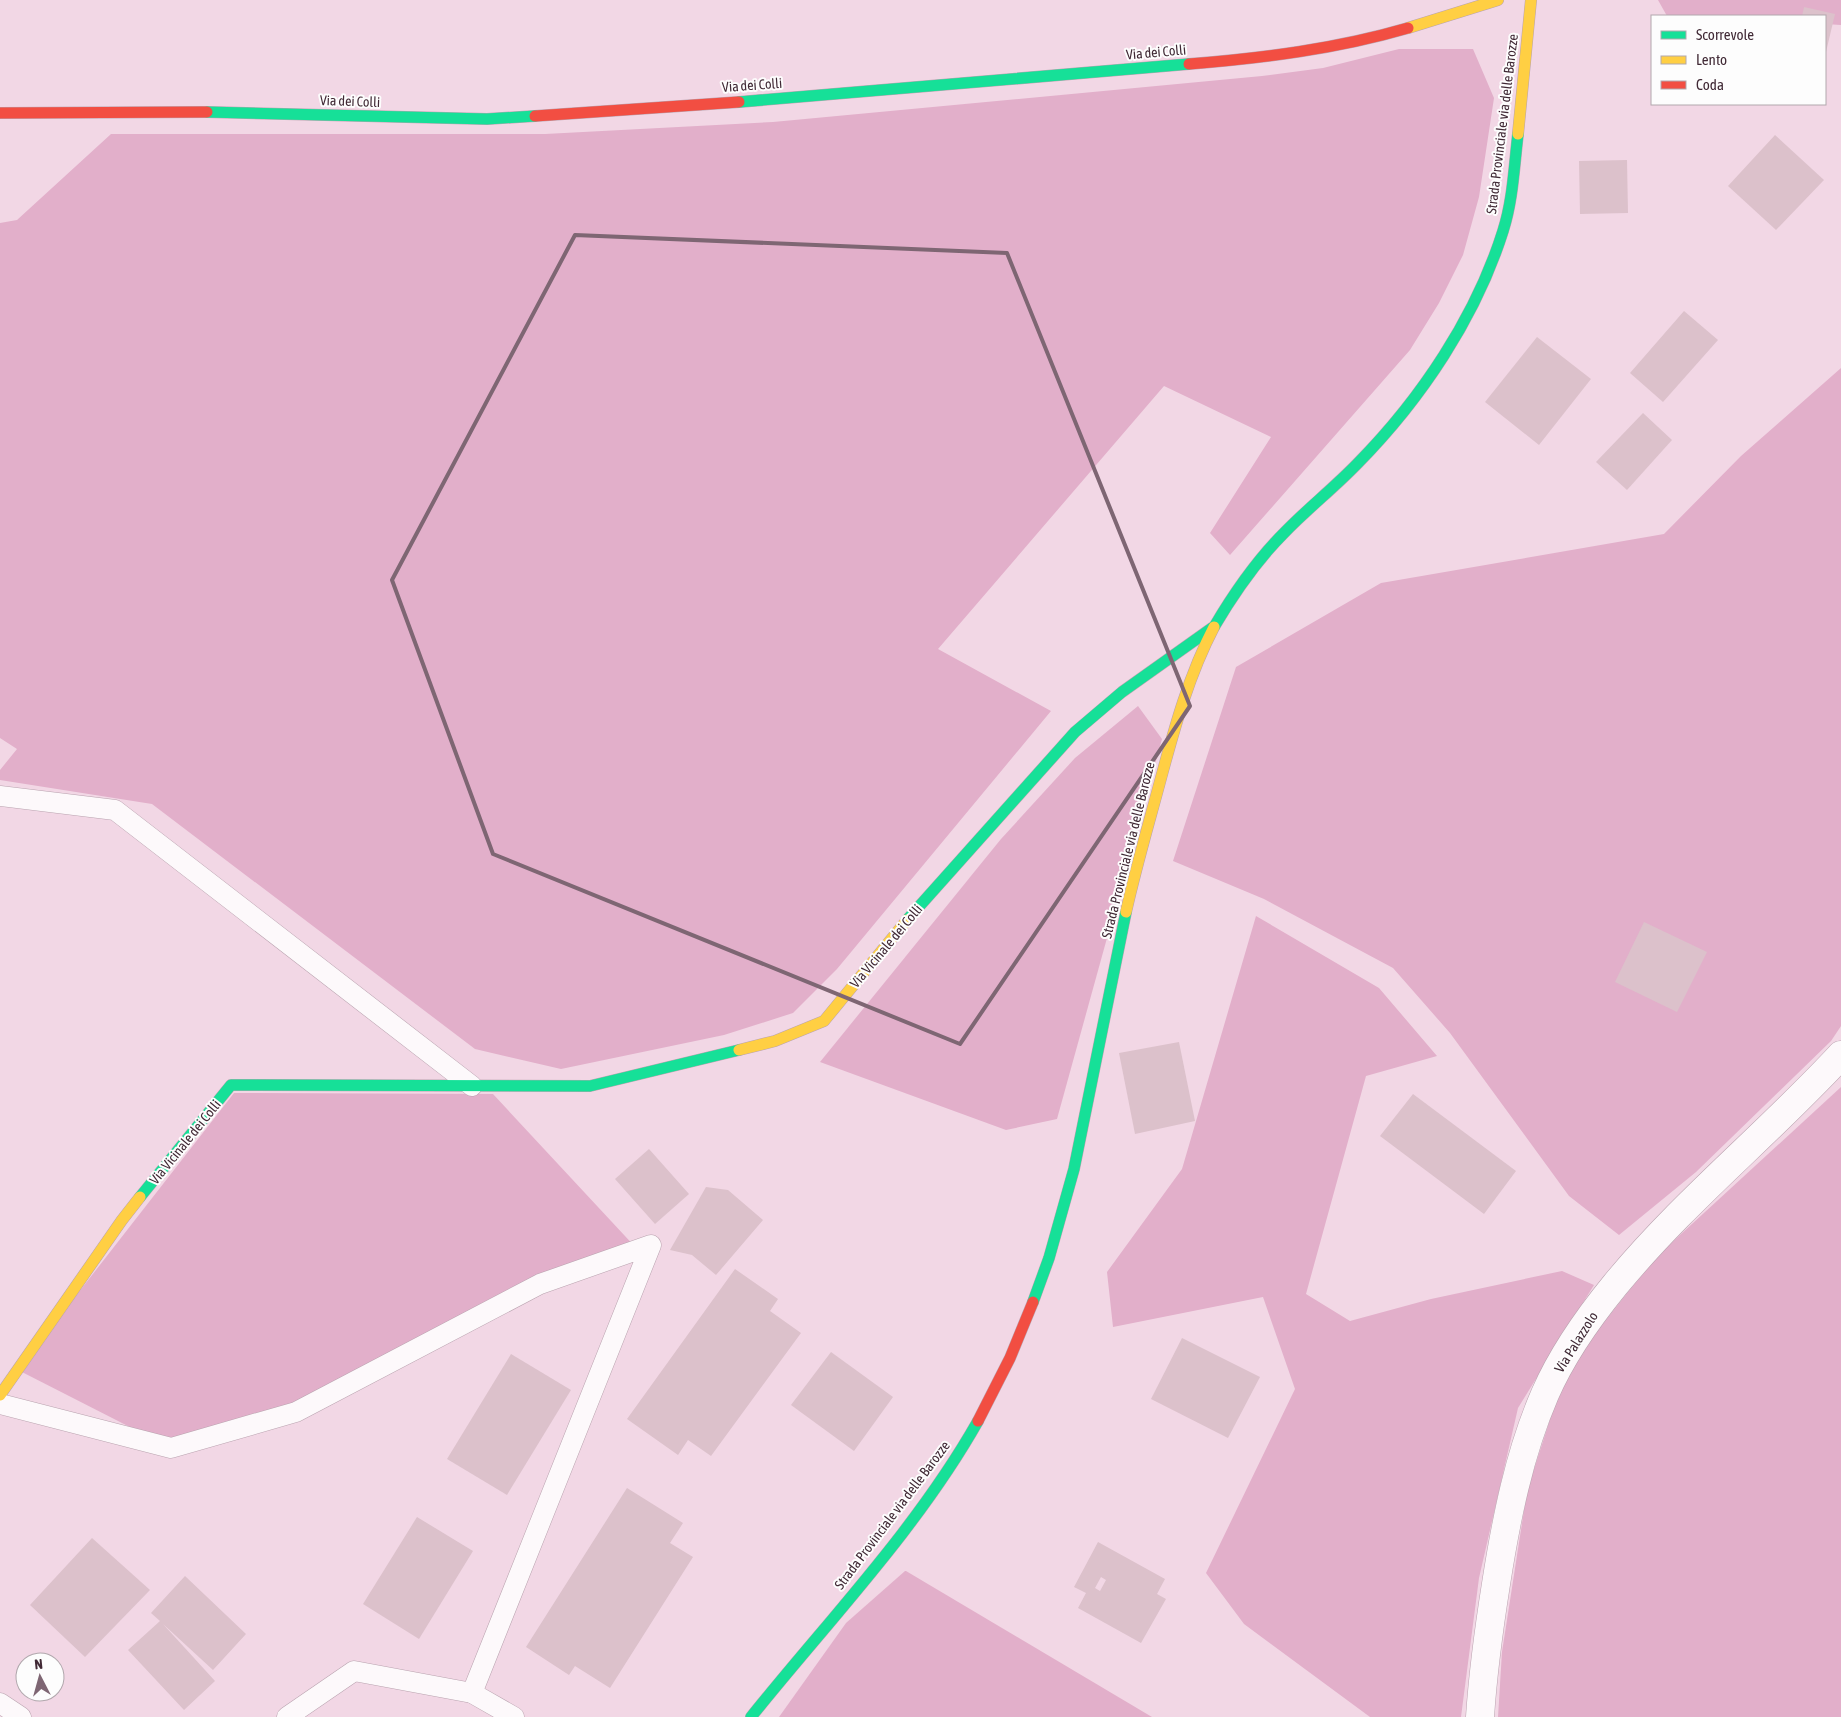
<svg xmlns="http://www.w3.org/2000/svg" width="1841" height="1717" font-family="'Asap Condensed',sans-serif">
<style>
.forest{fill:#e2afca}
.building{fill:#dcc1cb;fill-rule:evenodd}
.lines{fill:none;stroke-linecap:round;stroke-linejoin:round}
.lane-casing{stroke:#b9a3af;stroke-width:21}
.street-casing{stroke:#b9a3af;stroke-width:29}
.fast-casing{stroke:#b9a3af;stroke-width:12}
.slow-casing{stroke:#b9a3af;stroke-width:12}
.jam-casing{stroke:#b9a3af;stroke-width:12}
.lane{stroke:#fdf9fb;stroke-width:20}
.street{stroke:#fdf9fb;stroke-width:28}
.fast{stroke:#16e098;stroke-width:11}
.slow{stroke:#ffcf43;stroke-width:11}
.jam{stroke:#f24e42;stroke-width:11}
.marked{fill:none;stroke:#7e6673;stroke-width:4;stroke-linejoin:round}
.labels{text-anchor:middle;stroke-width:4;stroke-linejoin:round;paint-order:stroke}
.street-label{font-size:14px;fill:#402935;stroke:#fdfdfd}
</style>
<rect width="100%" height="100%" fill="#f2d7e5"/>
<g class="forest">
<path d="M1658 0H1841V25L1825 24V16H1667Z"/>
<path d="M1399 49H1473L1494 98 1479 197 1463 255 1439 303 1410 350 1230 555 1210 533 1271 437 1164 386 938 649 1051 711 837 969 793 1013 724 1035 561 1069 475 1049 152 804 0 780V770L17 749 0 738V223L17 220 111 134H545L773 122 1262 76 1323 68Z"/>
<path d="M1841 368V1026L1831 1041 1696 1172 1619 1235 1569 1196 1450 1033 1393 968 1264 899 1173 861 1236 667 1381 583 1664 534 1741 456Z"/>
<path d="M1138 706 1162 739 1057 1119 1006 1130 820 1062 1001 839 1075 758Z"/>
<path d="M1256 916 1379 988 1437 1056 1366 1076 1306 1294 1350 1321 1431 1299 1562 1271 1594 1285 1518 1408 1479 1578 1461 1717H1370L1244 1624 1206 1573 1295 1389 1263 1297 1113 1327 1107 1272 1182 1169Z"/>
<path d="M1841 1087V1717H1498L1502 1652 1527 1491 1566 1370 1655 1258Z"/>
<path d="M234 1093 493 1094 638 1250 540 1284 296 1412 171 1448 18 1370Z"/>
<path d="M905 1571H906L1152 1717H779L846 1623Z"/>
</g>
<g class="building">
<path d="M1804 7 1835 14 1826 52H1825V16H1802Z"/>
<path d="M1775 135 1824 180 1776 230 1728 186Z"/>
<path d="M1627 160 1628 213 1580 214 1579 161Z"/>
<path d="M1684 311 1718 340 1663 402 1630 373Z"/>
<path d="M1537 337 1591 379 1539 445 1485 402Z"/>
<path d="M1643 413 1672 440 1627 490 1596 462Z"/>
<path d="M1644 922 1707 952 1677 1012 1615 982Z"/>
<path d="M1179 1042 1195 1121 1135 1134 1119 1053Z"/>
<path d="M1413 1094 1516 1171 1484 1214 1380 1136Z"/>
<path d="M649 1149 689 1194 655 1224 615 1179Z"/>
<path d="M706 1187 728 1190 763 1220 716 1275 692 1255 670 1250Z"/>
<path d="M735 1269 778 1299 770 1311 801 1333 711 1456 688 1440 678 1455 627 1419Z"/>
<path d="M1182 1338 1260 1377 1228 1438 1151 1399Z"/>
<path d="M831 1352 893 1397 854 1451 791 1405Z"/>
<path d="M511 1354 571 1390 507 1495 447 1459Z"/>
<path d="M627 1488 683 1523 670 1543 693 1557 610 1688 575 1666 569 1675 526 1647Z"/>
<path d="M417 1517 473 1551 419 1639 363 1604Z"/>
<path d="M92 1538 150 1590 85 1657 30 1605Z"/>
<path d="M1098 1542 1165 1579 1157 1594 1166 1599 1141 1643 1078 1608 1086 1593 1074 1587ZM1101 1577 1106 1580 1100 1591 1095 1588Z"/>
<path d="M185 1576 246 1634 213 1670 163 1624 215 1681 184 1710 128 1650 160 1621 151 1613Z"/>
</g>
<g class="lines">
<defs>
<g id="lane">
<path d="M0 796 115 810 472 1086"/>
<path d="M0 1404 171 1448 296 1412 540 1284 651 1245 472 1693"/>
<path d="M0 1703 21 1717"/>
<path d="M287 1717 354 1671 472 1693 514 1717"/>
</g>
<path id="street" d="M1480 1717C1483 1672 1489 1628 1496 1584 1506 1520 1519 1454 1545 1394 1562 1355 1588 1318 1615 1285 1683 1202 1768 1134 1841 1055"/>
<g id="fast">
<path d="M739 102 1189 64"/>
<path d="M207 112 487 119 535 116"/>
<path d="M1214 627C1234 593 1256 561 1284 533 1307 509 1334 488 1358 463 1421 399 1476 317 1503 231 1513 200 1514 167 1518 134"/>
<path d="M907 920 1075 732 1122 692 1212 628"/>
<path d="M140 1197 231 1085 590 1086 739 1050"/>
<path d="M1033 1302 1049 1258 1074 1169 1126 912"/>
<path d="M751 1717C828 1621 917 1529 978 1421"/>
</g>
<g id="slow">
<path d="M1408 28 1498 0"/>
<path d="M1518 134 1531 0"/>
<path d="M1126 912C1136 867 1149 823 1161 778 1175 726 1189 675 1214 627"/>
<path d="M739 1050 775 1041 824 1021 907 920"/>
<path d="M0 1395 122 1220 140 1197"/>
</g>
<g id="jam">
<path d="M1189 64C1263 58 1336 49 1408 28"/>
<path d="M0 113 207 112"/>
<path d="M535 116 739 102"/>
<path d="M978 1421 1010 1358 1033 1302"/>
</g>
</defs>
<use href="#lane" class="lane-casing"/>
<use href="#street" class="street-casing"/>
<use href="#fast" class="fast-casing"/>
<use href="#slow" class="slow-casing"/>
<use href="#jam" class="jam-casing"/>
<use href="#lane" class="lane"/>
<use href="#street" class="street"/>
<use href="#fast" class="fast"/>
<use href="#slow" class="slow"/>
<use href="#jam" class="jam"/>
</g>
<path class="marked" d="M575 235 1007 253 1190 706 960 1044 493 854 392 580Z"/>
<g class="labels">
<g class="street-label">
<text transform="translate(1156 52) rotate(-5)" y="5">Via dei Colli</text>
<text transform="translate(752 85) rotate(-4)" y="5">Via dei Colli</text>
<text transform="translate(350 101) rotate(2)" y="5">Via dei Colli</text>
<text transform="translate(1502 124) rotate(-83)" y="5">Strada Provinciale via delle Barozze</text>
<text transform="translate(1128 850) rotate(-76)" y="5">Strada Provinciale via delle Barozze</text>
<text transform="translate(886 946) rotate(-50)" y="5">Via Vicinale dei Colli</text>
<text transform="translate(185 1142) rotate(-51)" y="5">Via Vicinale dei Colli</text>
<text transform="translate(1576 1342) rotate(-58)" y="5">Via Palazzolo</text>
<text transform="translate(892 1515) rotate(-53)" y="5">Strada Provinciale via delle Barozze</text>
</g>
</g>
<rect x="1651" y="15" width="175" height="90" fill="#fdfdfd" stroke="#b1a8ad"/>
<rect x="1661" y="31" width="25" height="8" fill="#16e098" stroke="#b1a8ad"/>
<text x="1696" y="40" font-size="15" fill="#402935">Scorrevole</text>
<rect x="1661" y="56" width="25" height="8" fill="#ffcf43" stroke="#b1a8ad"/>
<text x="1696" y="65" font-size="15" fill="#402935">Lento</text>
<rect x="1661" y="81" width="25" height="8" fill="#f24e42" stroke="#b1a8ad"/>
<text x="1696" y="90" font-size="15" fill="#402935">Coda</text>
<g transform="translate(40 1677) rotate(354)"><circle r="24" fill="#fdfdfd" stroke="#b1a8ad"/>
<path d="M0-4L9 19L0 12L-9 19Z" fill="#7e6673"/>
<text y="-8" font-size="14" font-weight="bold" text-anchor="middle" fill="#402935">N</text>
</g>
</svg>
